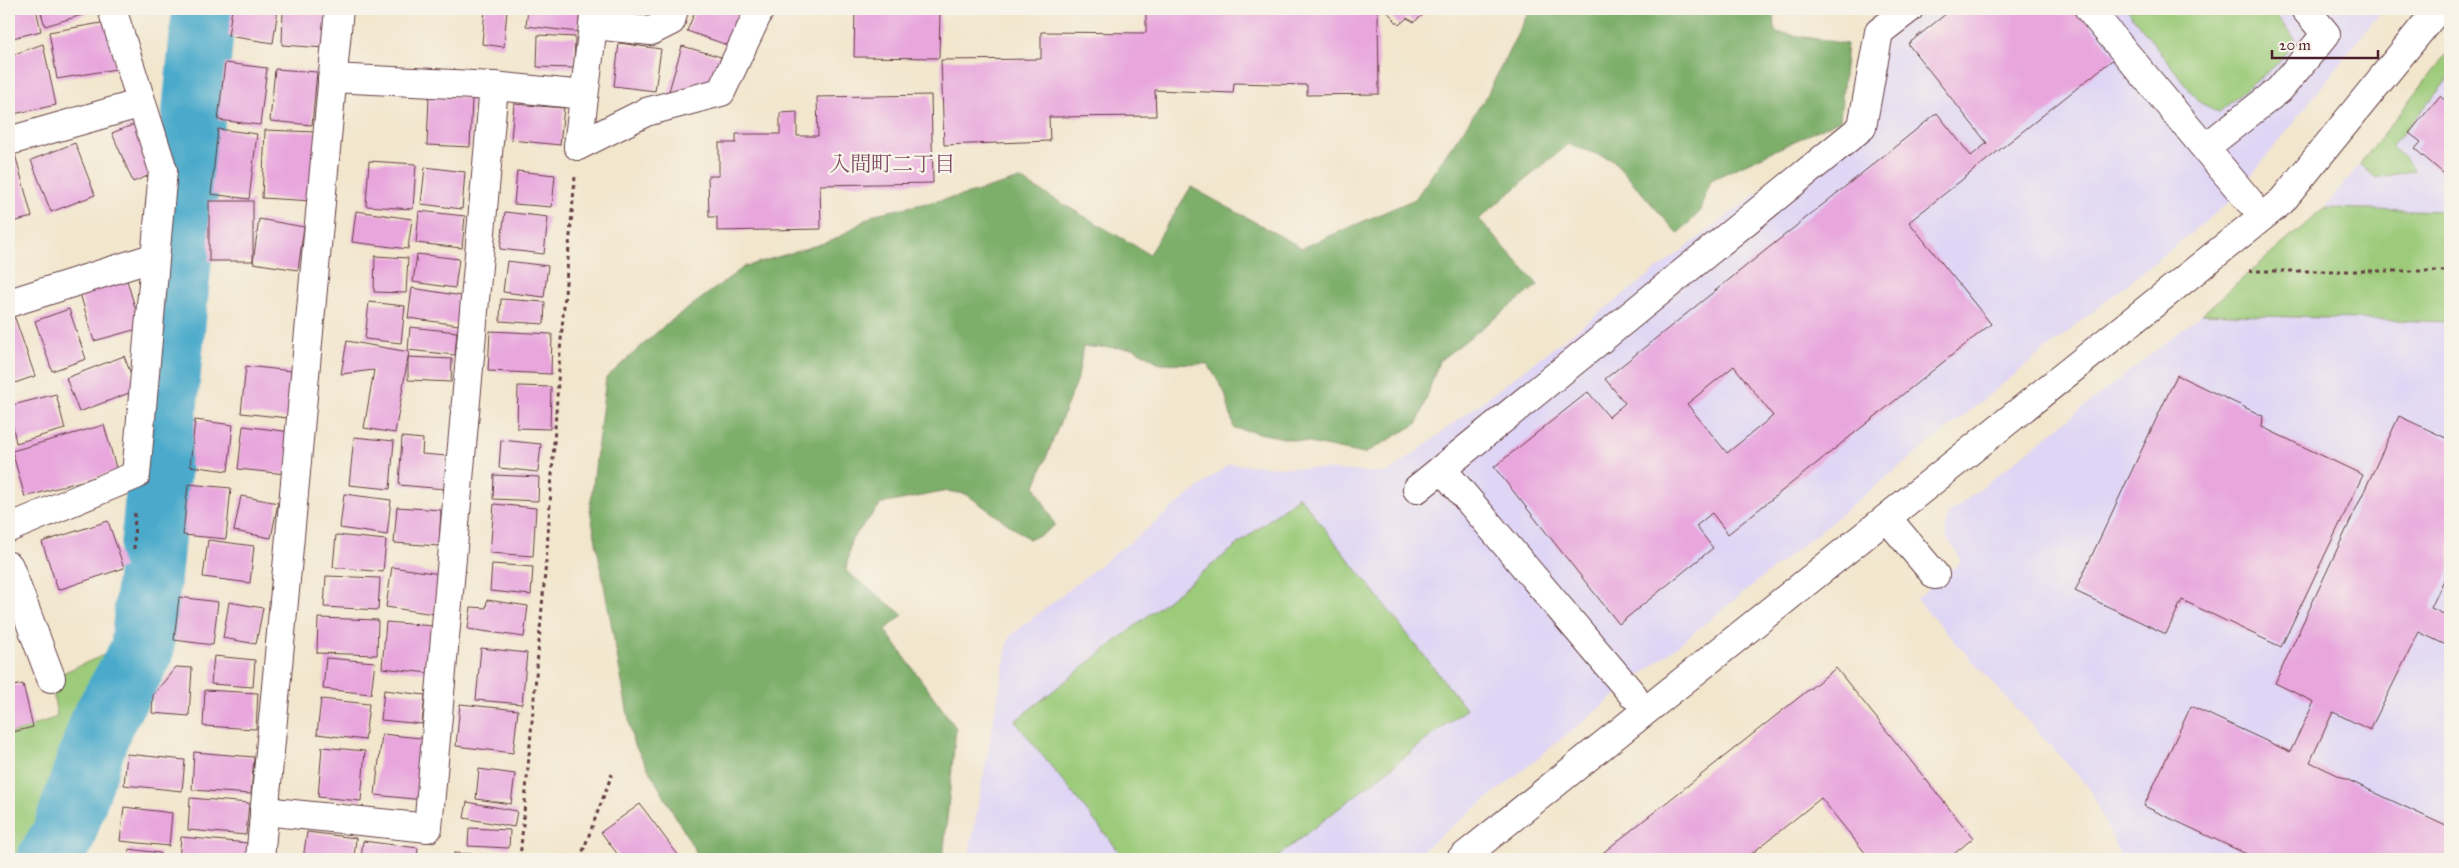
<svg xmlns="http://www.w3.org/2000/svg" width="2459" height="868" font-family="'IM FELL Great Primer','Noto Serif JP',serif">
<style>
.built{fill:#dfd5f5}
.green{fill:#9ccb7a;stroke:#737552}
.forest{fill:#7daf6a;stroke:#64674a}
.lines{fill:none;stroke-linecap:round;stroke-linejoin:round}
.river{stroke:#4caacb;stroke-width:64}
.building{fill:#e8a6dd;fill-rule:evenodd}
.minor-casing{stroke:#633d43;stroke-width:30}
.path{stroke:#633d43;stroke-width:3;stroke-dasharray:4 4;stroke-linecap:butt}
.minor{stroke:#fff;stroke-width:28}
.labels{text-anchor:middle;stroke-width:5;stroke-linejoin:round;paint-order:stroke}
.neighbourhood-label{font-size:21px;fill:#814e69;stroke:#f7f3e8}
</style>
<rect width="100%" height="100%" fill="#f7f3e8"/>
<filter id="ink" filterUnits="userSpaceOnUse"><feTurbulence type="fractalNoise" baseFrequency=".02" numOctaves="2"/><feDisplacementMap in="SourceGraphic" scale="10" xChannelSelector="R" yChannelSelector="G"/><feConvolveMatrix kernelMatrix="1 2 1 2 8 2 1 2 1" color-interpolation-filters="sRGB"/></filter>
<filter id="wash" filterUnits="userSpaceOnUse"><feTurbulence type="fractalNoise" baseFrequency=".0096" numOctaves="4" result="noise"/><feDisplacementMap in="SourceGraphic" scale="20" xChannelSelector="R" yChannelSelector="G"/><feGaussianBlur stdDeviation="1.12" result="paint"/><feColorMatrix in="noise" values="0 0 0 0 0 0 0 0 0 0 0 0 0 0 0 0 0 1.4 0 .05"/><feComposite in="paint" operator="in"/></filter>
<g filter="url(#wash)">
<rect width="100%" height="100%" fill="#f2e6cd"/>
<g class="built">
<path d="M1887 9H2383L2232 200 1412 859H968L1009 637 1229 464 1388 473 1849 124 1863 27Z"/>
<path d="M2450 77V211L2324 208 2360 164 2376 178 2415 170 2392 146Z"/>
<path d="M2202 314 2450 322V859H2122L2089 788 1916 599 1962 561 1945 535 1948 514Z"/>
</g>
<g class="green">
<path d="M2127 9H2271L2296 40 2276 65 2219 112 2199 102Z"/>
<path d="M2450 49V77L2392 146 2416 170 2376 178 2360 164Z"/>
<path d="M2324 208 2450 211V322L2202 314Z"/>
<path d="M1299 496 1466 709 1274 859H1125L1015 721Z"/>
<path d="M136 641 94 718 53 823 29 859H9V734L57 717 51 678Z"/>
</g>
<path class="forest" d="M1530 9H1774L1775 32 1847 44 1840 120 1711 180 1699 213 1678 234 1613 160 1568 144 1479 219 1538 285 1439 361 1418 423 1364 454 1234 428 1225 393 1208 364 1159 363 1134 348 1083 347 1078 377 1035 486 1055 525 1043 534 1029 539 966 494 947 491 881 504 851 540 846 571 903 615 885 630 956 728 943 859H700L633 742 590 509 606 378 664 326 744 267 834 240 875 214 965 195 1020 179 1149 254 1191 187 1302 248 1415 199 1486 97Z"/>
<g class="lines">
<path class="river" d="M49 859 63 836 102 722 142 651 204 9"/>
</g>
<g id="blocks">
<g class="building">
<path d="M9 9H36L41 31 9 39Z"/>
<path d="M40 9H102L45 26Z"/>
<path d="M232 9H278L273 43 228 36Z"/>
<path d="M283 9H327L325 48 282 45Z"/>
<path d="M485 9H507L504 47 482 44Z"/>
<path d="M528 9H580L578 32 526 26Z"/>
<path d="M696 9H725L745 16 733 47 687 31Z"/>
<path d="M855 9H940L939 58 854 57Z"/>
<path d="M1146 9H1378L1379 94 1307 95V85L1234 83 1233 93 1155 90 1156 116 1049 117 1050 141 944 145 941 60 1041 59V32L1146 33Z"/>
<path d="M1385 9H1430L1414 22 1407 18 1399 25Z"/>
<path d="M1952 9H2077L2116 57 1909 222 1991 324 1728 534 1712 513 1696 526 1713 548 1619 624 1494 467 1588 392 1609 417 1625 403 1605 379 1937 113 1971 156 1987 143 1908 44ZM1734 366 1773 416 1727 453 1687 404Z"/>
<path d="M107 22 116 69 57 79 49 32Z"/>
<path d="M538 35 575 37 574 68 537 67Z"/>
<path d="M619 43 661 49 655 91 614 86Z"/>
<path d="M43 44 56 105 9 115V56Z"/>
<path d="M682 46 721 57 714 84 667 98Z"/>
<path d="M225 63 267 68 260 125 218 120Z"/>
<path d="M275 69 317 72 312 125 270 121Z"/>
<path d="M931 95 933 183 820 185 821 229 717 231V217H709L708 176H719V143H736V134H780V113L797 112V136H818L817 97Z"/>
<path d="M429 96 472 98 470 147 427 145Z"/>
<path d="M2440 96 2450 105V179L2415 149 2421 142 2409 133Z"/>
<path d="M514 104 564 108 560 145 511 140Z"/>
<path d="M135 124 155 173 133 182 112 133Z"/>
<path d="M218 129 257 134 249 199 211 194Z"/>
<path d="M265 130 316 132 313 201 262 198Z"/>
<path d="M75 143 95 195 51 212 31 160Z"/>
<path d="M15 154 32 217 9 223V156Z"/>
<path d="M369 161 416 164 413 209 366 206Z"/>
<path d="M425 167 465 172 462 209 421 204Z"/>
<path d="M517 171 555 175 552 207 514 204Z"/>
<rect x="209" y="201" width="44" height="60"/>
<path d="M356 211 412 219 408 249 352 242Z"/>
<path d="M419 211 465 216 462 248 416 243Z"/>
<path d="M505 212 548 217 544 254 500 249Z"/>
<path d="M259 219 304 227 298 270 253 263Z"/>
<path d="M417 254 459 259 455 288 413 282Z"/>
<path d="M375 256 408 258 406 293 374 292Z"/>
<path d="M507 261 548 266 544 297 503 292Z"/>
<path d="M126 277 141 328 94 341 79 290Z"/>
<path d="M412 288 462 296 459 325 408 318Z"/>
<path d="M501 299 545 302 544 324 500 321Z"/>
<path d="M369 302 405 306 401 343 365 339Z"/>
<path d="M69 309 86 359 52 371 35 321Z"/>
<path d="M15 318 35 376 9 385V320Z"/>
<path d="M410 327 457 332 455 355 408 350Z"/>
<path d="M490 331 552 334 551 374 488 371Z"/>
<path d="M347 341 409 352 395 433 364 428 374 370 341 374Z"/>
<path d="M124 356 137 390 79 412 66 378Z"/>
<path d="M408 357 452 359 451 382 408 380Z"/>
<path d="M246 366 292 371 288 418 241 413Z"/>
<path d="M2177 375 2263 416 2262 427 2363 475 2281 647 2182 600 2166 634 2075 591Z"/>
<path d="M518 386 551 387 550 429 517 428Z"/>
<path d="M56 394 65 429 16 443 9 406Z"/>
<path d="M2399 416 2450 440V567L2431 608 2450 617V647L2419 632 2370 730 2333 712 2310 762 2450 828V859H2257L2144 806 2191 706 2290 752 2314 702 2275 683Z"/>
<path d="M195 420 233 425 228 471 190 466Z"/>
<path d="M104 425 117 471 25 497 12 451Z"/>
<path d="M243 426 291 432 286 474 238 469Z"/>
<path d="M354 437 394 441 390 489 349 485Z"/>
<path d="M402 437 423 439 422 454 447 456 445 489 399 485Z"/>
<path d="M501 440 541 444 538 472 499 468Z"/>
<path d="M494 475 539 477 538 501 493 499Z"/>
<path d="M188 484 231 488 226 539 183 535Z"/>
<path d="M344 494 391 500 387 535 340 528Z"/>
<path d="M241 496 278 503 271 538 234 531Z"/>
<path d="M494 504 536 508 533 556 490 553Z"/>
<path d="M397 507 441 510 439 546 394 543Z"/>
<path d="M108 521 124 568 58 590 42 542Z"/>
<path d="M336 535 386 540 383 572 333 567Z"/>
<path d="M208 540 254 546 250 583 203 577Z"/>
<path d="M492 564 533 567 531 595 490 591Z"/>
<path d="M392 567 440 574 434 614 386 607Z"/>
<path d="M326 576 380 578 378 610 324 607Z"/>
<path d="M179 597 218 602 213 645 174 640Z"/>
<path d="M487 600 528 606 524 637 468 629 471 607 486 608Z"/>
<path d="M229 602 263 608 256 644 223 638Z"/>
<path d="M318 618 378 620 377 655 317 653Z"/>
<path d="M386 622 433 626 429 673 382 668Z"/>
<path d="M481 648 527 653 522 704 476 700Z"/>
<path d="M214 656 255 660 253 687 211 684Z"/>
<path d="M326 658 375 662 371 694 323 689Z"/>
<path d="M176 667 192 668 189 716 152 713 153 695Z"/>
<path d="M1836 668 1973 838 1948 859H1870L1821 798 1745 859H1595Z"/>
<path d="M23 684 33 727 9 733V687Z"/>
<path d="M205 690 258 693 256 729 203 726Z"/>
<path d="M384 690 425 695 422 724 381 720Z"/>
<path d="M321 699 369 704 365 740 317 734Z"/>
<path d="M460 704 518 710 513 753 456 746Z"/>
<path d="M382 734 429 739 423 800 375 795Z"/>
<path d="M322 747 365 751 361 801 318 797Z"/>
<path d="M194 752 254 757 251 794 192 790Z"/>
<path d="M127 754 185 760 182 791 124 785Z"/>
<path d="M479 769 515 774 511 804 476 799Z"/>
<path d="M190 798 249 803 246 835 188 830Z"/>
<path d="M467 802 517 811 514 827 464 818Z"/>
<path d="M640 804 681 859H621L601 832Z"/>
<path d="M124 807 172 813 169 846 120 841Z"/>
<path d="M469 828 510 830 509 848 468 846Z"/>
<path d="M307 832 356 838 354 859H303Z"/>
<path d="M181 837 248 843 247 859H179Z"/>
<path d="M363 841 418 848 417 859H361Z"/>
<path d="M129 849 160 853V859H128Z"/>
<path d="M454 853 506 856V859H454Z"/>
</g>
</g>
</g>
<g filter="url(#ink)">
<use href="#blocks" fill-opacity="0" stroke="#633d43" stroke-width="1"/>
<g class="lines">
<defs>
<g id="minor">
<path d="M2089 9 2249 201"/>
<path d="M594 25 651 31 671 21 674 9"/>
<path d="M332 78 494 86 584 95"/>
<path d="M9 141 142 103"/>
<path d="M578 146 646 112 721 92 760 9"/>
<path d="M578 146 595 9"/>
<path d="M2206 147 2279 90 2326 34 2305 9"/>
<path d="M9 303 155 257"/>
<path d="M1442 469 1633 695"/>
<path d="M1417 489 1862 127 1879 32 1909 9"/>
<path d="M1887 518 1935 575"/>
<path d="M9 528 136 475 163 170 112 9"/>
<path d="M9 566 51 678"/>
<path d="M264 811 428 828 494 86"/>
<path d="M260 859 339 9"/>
<path d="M1461 859 2282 201 2438 9"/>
</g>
</defs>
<use href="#minor" class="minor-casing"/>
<g class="path">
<path d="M2249 271H2450"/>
<path d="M134 549 135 511"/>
<path d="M520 859 547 550 560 352 575 177"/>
<path d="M580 859 612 774"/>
</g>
<use href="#minor" class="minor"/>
</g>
</g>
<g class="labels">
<g class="neighbourhood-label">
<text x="892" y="171">入間町二丁目</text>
</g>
</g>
<rect width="2459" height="868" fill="none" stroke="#f7f3e8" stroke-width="30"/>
<path d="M2272 50v8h106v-8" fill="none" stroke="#4a1f2b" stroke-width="2.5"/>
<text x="2279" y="50" font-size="15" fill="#4a1f2b" stroke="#f7f3e8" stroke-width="4" paint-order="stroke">20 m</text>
</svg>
